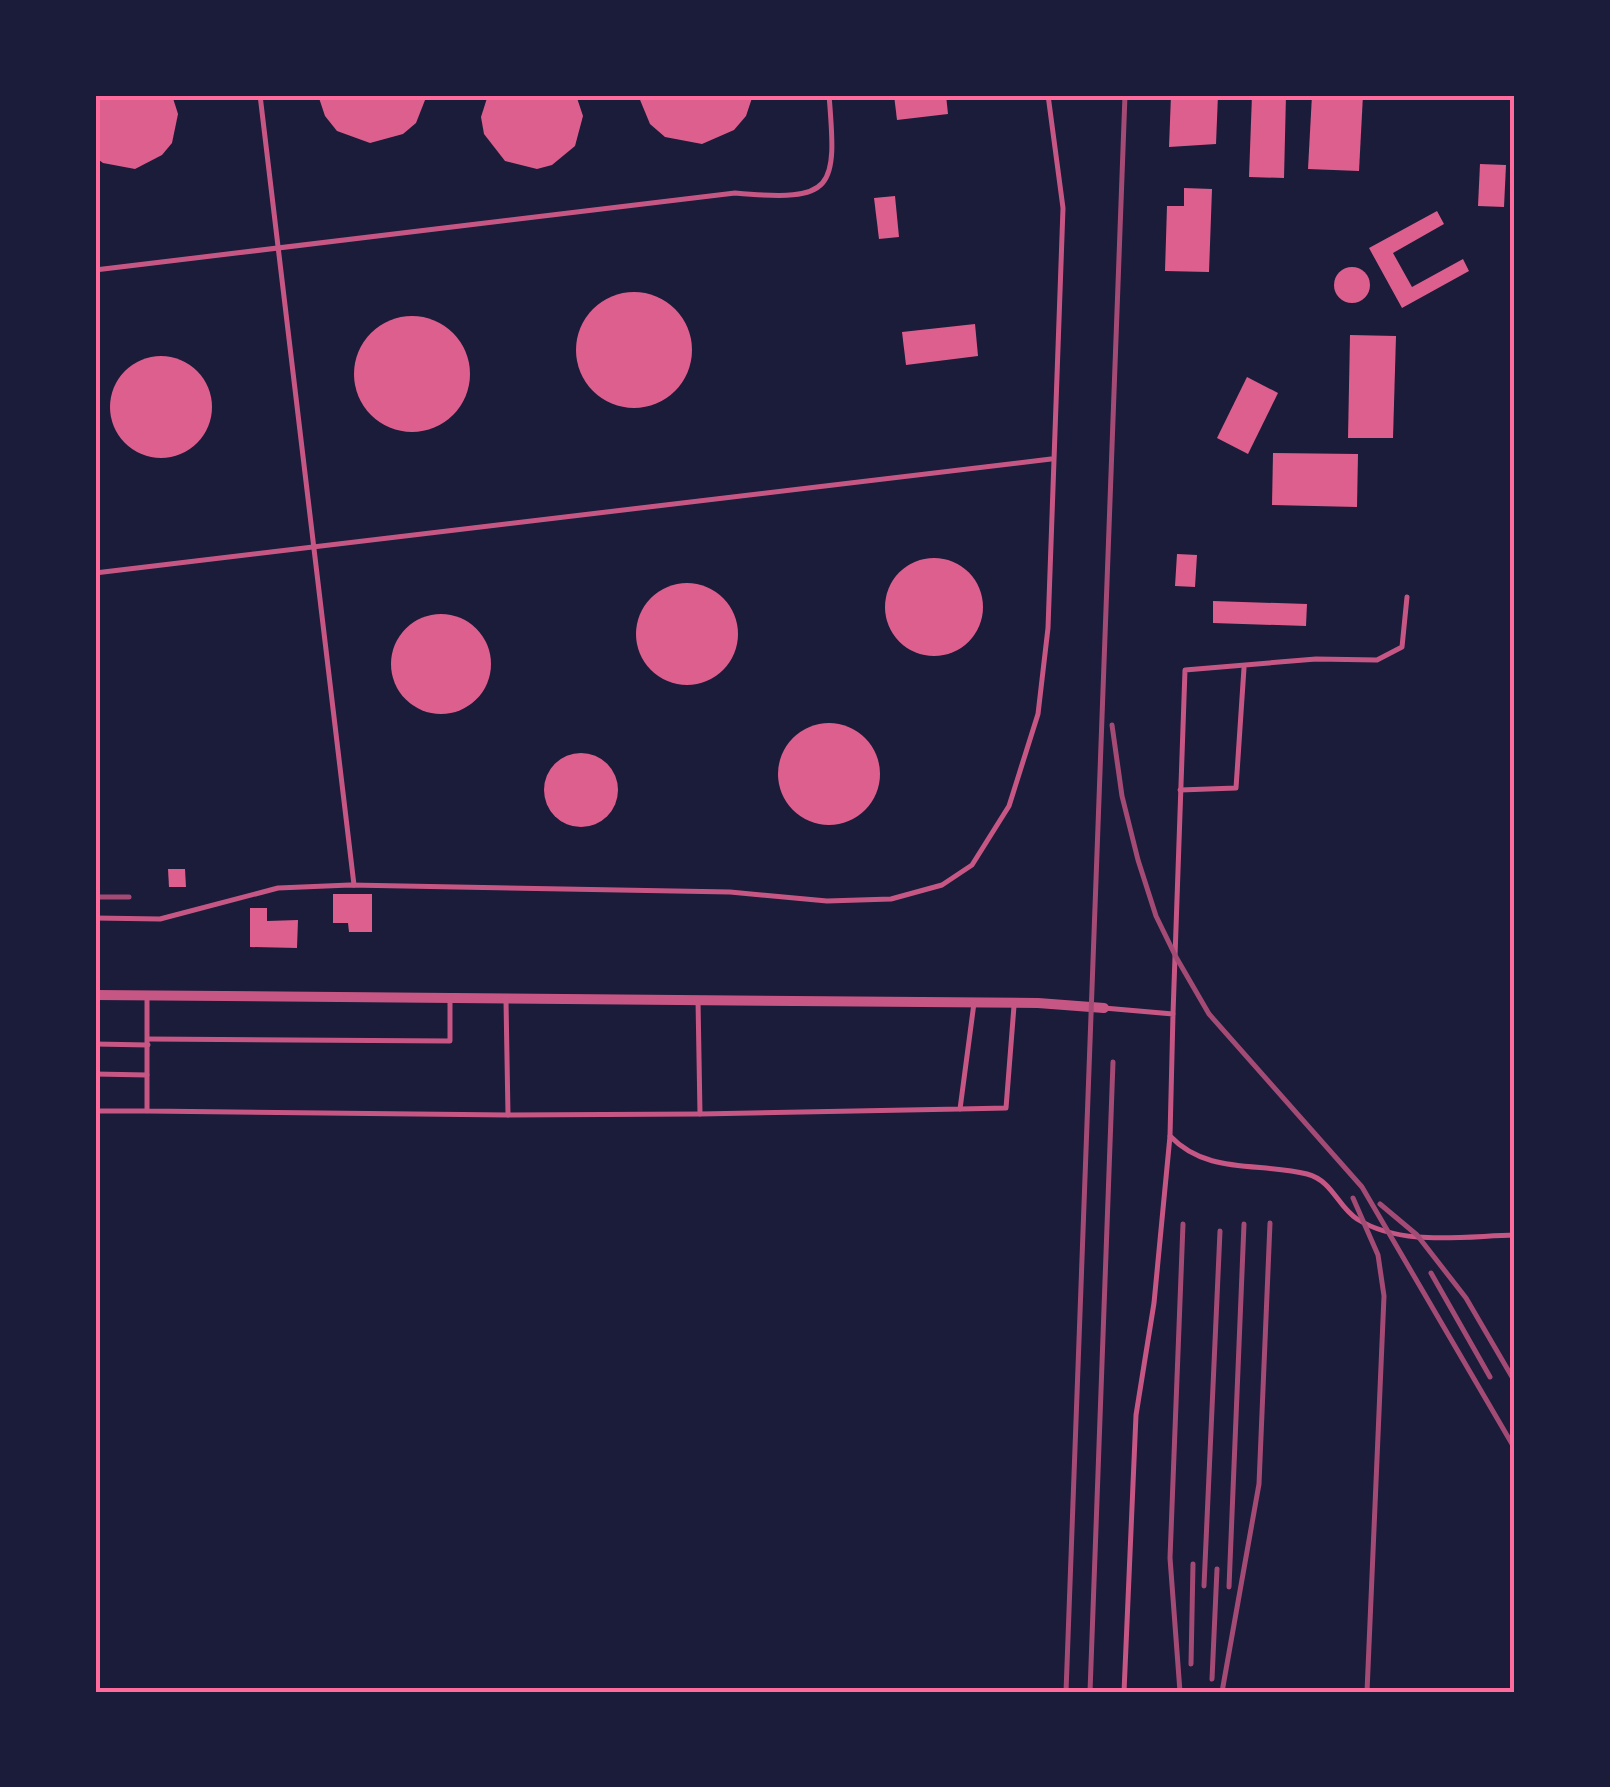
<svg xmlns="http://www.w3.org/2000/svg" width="1610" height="1787" font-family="Barlow,sans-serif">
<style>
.building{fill:#dd5f8e}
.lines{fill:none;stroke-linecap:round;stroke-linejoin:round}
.service{stroke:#c65784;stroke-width:5}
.minor{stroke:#c65784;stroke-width:10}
.rail{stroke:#a44b75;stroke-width:5}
.neatline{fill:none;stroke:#ff6b9d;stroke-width:4}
</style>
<rect width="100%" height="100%" fill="#1b1b3a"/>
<g class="building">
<path d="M95 95H172L178 114 172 143 162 155 135 169 103 163 95 157Z"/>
<path d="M318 95H427L416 123 403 134 370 143 337 131 325 116Z"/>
<path d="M488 95H576L583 116 575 146 552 165 537 169 505 161 484 134 481 117Z"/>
<path d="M638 95H753L746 116 734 130 702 144 665 137 650 124Z"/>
<path d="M894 95H946L948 114 897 120Z"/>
<path d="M1171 95H1218L1216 144 1169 147Z"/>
<path d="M1252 95H1286L1284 178 1249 177Z"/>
<path d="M1312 95H1363L1359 171 1308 169Z"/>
<path d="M1480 164 1506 165 1504 207 1478 206Z"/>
<path d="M1184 188 1212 189 1209 272 1165 271 1167 206H1184Z"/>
<path d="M895 196 899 237 879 239 874 198Z"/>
<path d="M1437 211 1444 224 1393 253 1412 287 1463 259 1469 271 1402 308 1369 248Z"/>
<circle cx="1352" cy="285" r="18"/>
<circle cx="634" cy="350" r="58"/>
<circle cx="412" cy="374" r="58"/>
<path d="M975 324 978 356 906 365 902 332Z"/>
<path d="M1350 335 1396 336 1393 438H1348Z"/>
<circle cx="161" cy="407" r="51"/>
<path d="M1247 377 1278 393 1248 454 1217 438Z"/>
<path d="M1273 453 1358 454 1357 507 1272 505Z"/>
<path d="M1177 554 1197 555 1195 587 1175 586Z"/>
<circle cx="934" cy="607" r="49"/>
<circle cx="687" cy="634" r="51"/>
<path d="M1213 601 1307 604 1306 626 1213 623Z"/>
<circle cx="441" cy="664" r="50"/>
<circle cx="829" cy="774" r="51"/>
<circle cx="581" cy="790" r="37"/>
<path d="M168 869H185L186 887H169Z"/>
<path d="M333 894H372V932H349L348 923H333Z"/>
<path d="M250 908H267V921L298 920 297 948 250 947Z"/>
</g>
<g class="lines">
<g class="service">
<path d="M260 95 354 885"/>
<path d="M95 270 735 193C835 202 837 190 829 95"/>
<path d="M95 573 1051 459"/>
<path d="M1180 790 1236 788 1244 668"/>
<path d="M95 918 160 919 278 888 350 885 730 892 827 901 891 899 942 885 972 865 1009 806 1038 714 1048 628 1063 208 1048 95"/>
<path d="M147 996V1111L508 1115"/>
<path d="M698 1000 700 1114 960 1109 974 1003"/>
<path d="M506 1001 508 1115 700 1114"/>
<path d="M1104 1008 1173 1014 1170 1136C1207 1175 1259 1162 1307 1174 1333 1181 1337 1206 1357 1219 1402 1247 1464 1236 1515 1235"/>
<path d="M1173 1014 1185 670 1316 659 1377 660 1402 647 1407 597"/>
<path d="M148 1039 450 1041V1001"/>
<path d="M95 1044 148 1045"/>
<path d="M95 1074 147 1075"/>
<path d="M960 1109 1006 1108 1014 1006"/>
<path d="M95 1111H146"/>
<path d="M1124 1692 1136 1415 1154 1303 1170 1136"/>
</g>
<path class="minor" d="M95 995 1038 1003 1104 1008"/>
<g class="rail">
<path d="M1112 725 1122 796 1138 860 1156 916 1176 957 1209 1014 1362 1187 1515 1449"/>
<path d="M95 897H129"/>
<path d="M1353 1198 1378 1255 1384 1296 1367 1692"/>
<path d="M1380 1204 1417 1235 1466 1298 1515 1382"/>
<path d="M1431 1273 1490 1377"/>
<path d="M1204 1586 1220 1231"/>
<path d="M1229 1587 1244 1224"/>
<path d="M1191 1664 1193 1564"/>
<path d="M1212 1679 1217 1569"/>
<path d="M1066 1692 1125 95"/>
<path d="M1090 1692 1113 1062"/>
<path d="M1180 1692 1170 1558 1183 1224"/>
<path d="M1222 1692 1259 1484 1270 1223"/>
</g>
</g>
<rect width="1610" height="1787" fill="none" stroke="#1b1b3a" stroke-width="195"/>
<rect x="98" y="98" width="1414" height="1592" class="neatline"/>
</svg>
